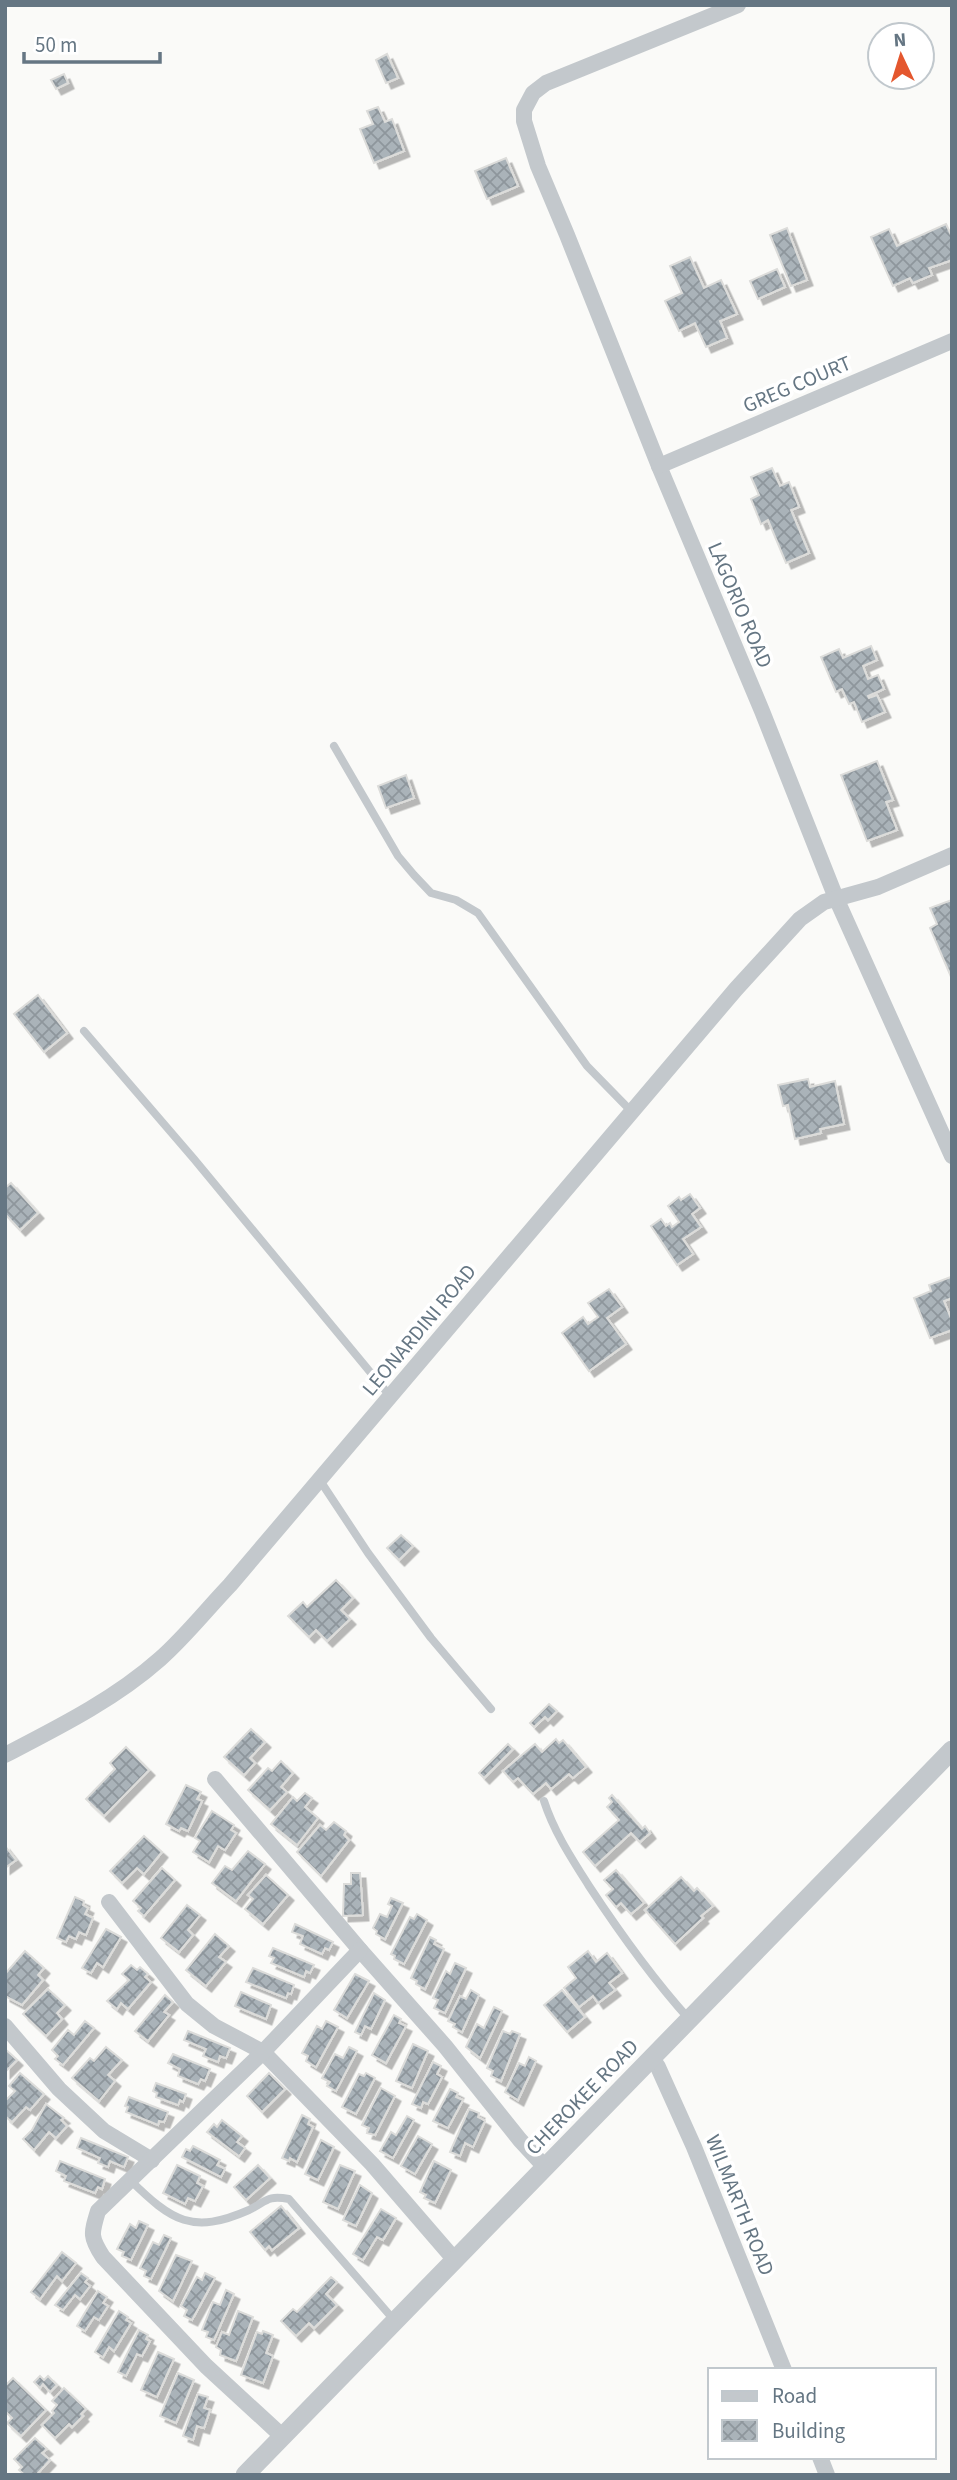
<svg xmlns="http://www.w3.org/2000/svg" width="957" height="2480" font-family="'Source Sans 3',sans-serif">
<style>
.building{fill:url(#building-cross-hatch);stroke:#dcdcda;stroke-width:2;filter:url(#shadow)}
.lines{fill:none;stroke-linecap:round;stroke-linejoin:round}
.service{stroke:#c3c8cc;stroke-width:8}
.minor{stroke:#c3c8cc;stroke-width:16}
.tertiary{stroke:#c3c8cc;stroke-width:19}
.labels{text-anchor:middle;stroke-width:7;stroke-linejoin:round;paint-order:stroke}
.street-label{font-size:21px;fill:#657683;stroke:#fff}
</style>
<defs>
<pattern id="building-cross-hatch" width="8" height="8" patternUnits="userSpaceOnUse" patternTransform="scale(1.75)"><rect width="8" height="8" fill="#aab3b9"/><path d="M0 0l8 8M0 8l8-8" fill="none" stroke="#8e969c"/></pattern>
<filter id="shadow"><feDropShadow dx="5.5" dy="5.5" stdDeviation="0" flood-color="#0004"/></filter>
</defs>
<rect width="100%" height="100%" fill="#fafaf8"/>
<g class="building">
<path d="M387 54 398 78 386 83 376 60Z"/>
<path d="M64 74 68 83 56 89 51 80Z"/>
<path d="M378 107 385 122 392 119 404 151 374 163 360 129 373 124 367 111Z"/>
<path d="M506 158 518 186 487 199 475 171Z"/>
<path d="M946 224 952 237V260L929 268 932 275 913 283 910 278 893 286 871 237 889 229 897 246Z"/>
<path d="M787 228 807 280 791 286 770 235Z"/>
<path d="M690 257 704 288 721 280 737 314 720 321 727 338 706 347 695 323 679 331 665 301 682 293 670 266Z"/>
<path d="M777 269 785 287 758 299 750 281Z"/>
<path d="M772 468 780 486 789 482 799 507 791 510 809 553 786 563 768 520 761 524 751 499 759 495 751 477Z"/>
<path d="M871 646 877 660 863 666 868 679 878 675 884 689 868 696 869 698 877 695 885 712 862 722 854 702 849 704 842 689 836 692 821 657 839 649 843 658Z"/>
<path d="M877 761 893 800 886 802 897 830 867 841 841 775Z"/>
<path d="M406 775 414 798 386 808 378 786Z"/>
<path d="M952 900V979L930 928 937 924 930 908Z"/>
<path d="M38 995 67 1033 44 1052 14 1014Z"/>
<path d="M808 1079 810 1087 835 1081 844 1124 820 1129 821 1133 795 1139 788 1105 783 1106 778 1085Z"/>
<path d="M11 1183 38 1213 20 1230 5 1214V1188Z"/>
<path d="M690 1194 700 1208 692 1214 701 1227 683 1239 693 1254 677 1265 651 1226 661 1219 666 1226 670 1223 672 1227 679 1222 668 1206 679 1197 681 1200Z"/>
<path d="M951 1277 952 1298 944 1301 952 1321V1330L930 1338 914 1298 931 1291 929 1285Z"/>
<path d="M609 1289 622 1307 607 1318 626 1344 589 1371 562 1333 583 1317 588 1324 598 1317 588 1303Z"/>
<path d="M401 1535 413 1546 399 1560 387 1548Z"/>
<path d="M336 1580 353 1598 341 1610 350 1619 327 1641 316 1630 309 1637 288 1616 303 1602 307 1607Z"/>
<path d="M549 1704 557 1711 548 1720 545 1717 534 1727 530 1723Z"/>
<path d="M251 1729 265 1742 250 1758 255 1763 244 1775 224 1757Z"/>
<path d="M556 1739 559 1743 563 1740 586 1767 573 1778 569 1774 551 1789 546 1783 533 1794 518 1778 513 1782 503 1771 535 1744 542 1752Z"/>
<path d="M508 1744 513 1749 484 1778 479 1773Z"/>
<path d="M126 1747 149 1770 104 1816 86 1799 115 1769 110 1763Z"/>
<path d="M281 1761 293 1773 281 1787 287 1792 270 1810 248 1790 268 1768 272 1771Z"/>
<path d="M186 1785 201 1792 197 1799 202 1801 188 1831 181 1828 179 1831 166 1824Z"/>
<path d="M305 1793 312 1798 305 1807 318 1818 297 1845 271 1824 293 1797 297 1801Z"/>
<path d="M612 1795 642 1829 645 1826 650 1833 640 1842 631 1833 595 1866 583 1852 619 1820 607 1807 612 1802 609 1798Z"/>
<path d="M212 1811 234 1825 231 1830 236 1833 225 1850 218 1846 209 1862 193 1852 200 1841 195 1838Z"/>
<path d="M334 1822 346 1831 344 1835 349 1840 321 1876 297 1852 320 1825 326 1830Z"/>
<path d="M144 1836 162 1852 144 1874 137 1868 122 1883 110 1871Z"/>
<path d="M5 1846 16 1860 5 1868Z"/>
<path d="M248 1851 265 1864 236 1901 212 1883 225 1866 232 1870Z"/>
<path d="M162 1868 175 1880 144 1916 138 1911 141 1908 133 1901Z"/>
<path d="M616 1870 644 1903 631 1914 621 1903 616 1907 606 1895 613 1889 604 1880Z"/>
<path d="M351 1873H360L363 1915 343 1916 344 1884H351Z"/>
<path d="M266 1875 288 1895 263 1924 245 1909 253 1899 248 1895Z"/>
<path d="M681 1877 694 1891 697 1888 713 1906 701 1916 703 1918 675 1944 645 1910Z"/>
<path d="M75 1897 84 1901 83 1905 88 1908 85 1914 93 1918 86 1935 79 1932 76 1939 69 1936 66 1942 57 1938Z"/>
<path d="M391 1898 403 1903 385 1939 376 1934 377 1931 373 1928 380 1914 387 1917 392 1906 388 1904Z"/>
<path d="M187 1905 200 1915 188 1930 193 1935 179 1952 161 1938Z"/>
<path d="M417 1914 427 1920 404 1964 394 1959 395 1956 391 1954 410 1917 414 1919Z"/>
<path d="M295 1924 333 1942 329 1950 325 1948 322 1954 300 1944 303 1936 292 1932Z"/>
<path d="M106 1929 121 1937 103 1967 97 1963 91 1973 82 1968Z"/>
<path d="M215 1934 229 1946 219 1957 226 1962 206 1986 186 1970Z"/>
<path d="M430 1937 436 1940 434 1944 444 1949 425 1989 416 1984 417 1981 411 1978Z"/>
<path d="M273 1948 314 1965 310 1973 306 1971 304 1977 271 1963 274 1958 269 1956Z"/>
<path d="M25 1951 44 1968 38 1975 43 1980 22 2005 5 1996V1974Z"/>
<path d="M588 1951 596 1962 607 1953 622 1973 609 1983 615 1990 598 2003 593 1996 579 2007 564 1988 576 1978 568 1967Z"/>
<path d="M455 1963 466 1968 445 2013 434 2008 438 2000 433 1998 446 1971 450 1974Z"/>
<path d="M131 1965 137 1970 140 1967 148 1974 145 1977 151 1982 128 2009 121 2003 117 2009 107 2001 129 1980 122 1974Z"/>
<path d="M253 1968 294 1985 291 1994 288 1993 286 1998 246 1982Z"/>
<path d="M355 1974 369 1981 347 2018 334 2010Z"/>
<path d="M48 1989 65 2005 57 2013 62 2019 46 2036 23 2014Z"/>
<path d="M471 1990 479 1995 462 2032 453 2027 455 2024 448 2021 460 1996 466 1999Z"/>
<path d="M562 1990 585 2017 567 2032 544 2005Z"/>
<path d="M241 1992 271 2005 266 2019 235 2006Z"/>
<path d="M374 1993 385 2000 371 2029 365 2026 361 2035 355 2032Z"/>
<path d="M165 1995 173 2002 164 2012 169 2015 148 2041 135 2031Z"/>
<path d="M494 2007 502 2011 480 2058 466 2047 477 2024 484 2028Z"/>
<path d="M394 2015 401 2019 399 2023 406 2026 386 2063 372 2055Z"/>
<path d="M85 2021 94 2028 63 2065 55 2059 58 2056 52 2050 68 2030 74 2035Z"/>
<path d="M326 2021 338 2027 316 2067 306 2061 308 2056 302 2053 317 2026 322 2029Z"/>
<path d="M188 2031 230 2048 226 2058 220 2056 218 2062 203 2056 206 2049 184 2040Z"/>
<path d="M503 2031 510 2034 512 2031 520 2034 501 2081 491 2076 493 2071 487 2068Z"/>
<path d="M413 2044 428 2051 412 2088 396 2081Z"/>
<path d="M106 2047 122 2060 108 2075 115 2081 99 2101 72 2078 90 2058 94 2061Z"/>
<path d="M349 2047 357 2051 336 2091 327 2086 330 2082 322 2078 335 2054 343 2058Z"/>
<path d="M5 2049 17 2060 5 2072Z"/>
<path d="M173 2054 210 2069 205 2081 201 2079 198 2084 178 2076 180 2069 168 2063Z"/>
<path d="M529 2057 536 2061 518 2100 505 2092 519 2063 525 2066Z"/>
<path d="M433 2062 441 2066 437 2074 442 2077 428 2104 423 2102 421 2108 412 2104Z"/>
<path d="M20 2073 44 2094 30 2110 26 2107 12 2122 5 2116V2101L15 2091 9 2086Z"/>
<path d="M269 2073 285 2089 262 2112 247 2096Z"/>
<path d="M366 2073 375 2078 356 2114 342 2107 359 2074 364 2076Z"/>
<path d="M156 2083 186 2094 183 2102 180 2100 178 2105 156 2097 157 2093 153 2091Z"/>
<path d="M381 2088 395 2096 375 2135 367 2133 369 2128 362 2125Z"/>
<path d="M450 2089 458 2093 456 2097 463 2100 448 2128 433 2121Z"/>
<path d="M129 2097 168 2112 164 2122 159 2121 158 2125 126 2112 128 2107 125 2106Z"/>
<path d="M46 2104 64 2118 61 2120 67 2126 56 2138 49 2132 34 2150 23 2139 32 2130Z"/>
<path d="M469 2109 479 2113 478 2117 485 2121 473 2147 465 2143 460 2156 450 2152Z"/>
<path d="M302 2115 310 2119 308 2124 313 2127 297 2162 290 2158 289 2161 282 2158Z"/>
<path d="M407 2116 414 2120 393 2158 380 2151 391 2132 396 2135Z"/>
<path d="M222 2120 242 2136 237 2142 245 2148 239 2156 207 2132 214 2124 217 2127Z"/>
<path d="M418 2136 432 2144 415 2174 401 2166Z"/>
<path d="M81 2138 128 2157 124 2167 110 2161 108 2167 98 2163 100 2158 77 2148Z"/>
<path d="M321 2140 334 2147 318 2180 305 2174Z"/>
<path d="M193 2146 220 2160 217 2165 225 2169 221 2177 182 2157 186 2149 190 2151Z"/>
<path d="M60 2161 105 2179 102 2189 98 2187 95 2193 64 2181 66 2176 56 2171Z"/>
<path d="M434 2161 451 2170 435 2203 424 2198 426 2195 420 2192Z"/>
<path d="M177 2165 200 2176 197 2183 203 2186 195 2201 188 2198 185 2204 163 2193Z"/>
<path d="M258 2165 270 2178 246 2200 234 2187Z"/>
<path d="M340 2165 355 2171 338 2209 323 2202Z"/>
<path d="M360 2185 372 2193 356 2226 343 2220Z"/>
<path d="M281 2206 299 2228 272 2250 269 2246 265 2250 250 2232Z"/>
<path d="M381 2209 396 2218 383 2240 377 2237 363 2260 353 2254Z"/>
<path d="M139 2221 148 2225 131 2260 122 2256 124 2252 117 2249 130 2224 136 2228Z"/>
<path d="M164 2235 171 2238 151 2279 144 2276 146 2271 140 2268 153 2242 159 2245Z"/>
<path d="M62 2252 76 2263 62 2281 57 2276 40 2299 31 2292Z"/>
<path d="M176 2255 192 2261 173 2301 159 2291Z"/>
<path d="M81 2273 88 2278 85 2282 90 2286 80 2299 75 2295 63 2310 55 2305Z"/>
<path d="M205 2273 215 2278 192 2320 184 2316 187 2310 181 2306 197 2277 202 2280Z"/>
<path d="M331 2277 337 2282 326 2294 337 2305 314 2328 309 2323 296 2336 281 2321 293 2309 297 2312Z"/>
<path d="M226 2290 234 2294 214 2340 206 2337 208 2332 202 2330 213 2302 220 2305Z"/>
<path d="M98 2291 107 2297 103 2303 108 2306 99 2320 94 2317 85 2331 77 2326Z"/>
<path d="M119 2311 128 2317 126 2320 131 2323 114 2351 109 2347 103 2357 95 2352Z"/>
<path d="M238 2311 253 2317 236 2361 220 2355 221 2350 216 2347 222 2332 229 2335Z"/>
<path d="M139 2330 148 2335 146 2339 150 2341 142 2356 137 2354 126 2376 118 2372Z"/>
<path d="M263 2331 273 2335 266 2353 273 2356 263 2383 241 2375 257 2332 262 2334Z"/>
<path d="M158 2352 174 2359 157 2397 141 2390Z"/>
<path d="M178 2373 194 2380 176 2423 160 2416Z"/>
<path d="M40 2376 44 2380 48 2376 57 2385 50 2392 43 2384 40 2388 34 2382Z"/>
<path d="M13 2378 46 2410 21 2436 7 2423 12 2418 5 2411V2386Z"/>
<path d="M64 2388 86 2409 81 2414 83 2416 72 2427 69 2424 55 2438 42 2425 54 2413 52 2411 57 2405 52 2401Z"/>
<path d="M198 2394 208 2397 204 2408 210 2410 204 2428 197 2426 193 2440 183 2436Z"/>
<path d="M35 2438 47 2449 42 2453 50 2460 38 2473 41 2475H25L19 2470 22 2467 14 2459Z"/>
</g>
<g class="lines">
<g class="service">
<path d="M334 746 398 856 414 875 431 893 456 900 478 913 587 1066 632 1112"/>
<path d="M84 1031 194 1159 390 1396"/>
<path d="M319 1479 368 1553 431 1638 491 1709"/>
<path d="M544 1801C554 1832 572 1859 589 1886 620 1933 652 1978 689 2019"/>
<path d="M130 2180C172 2221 192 2235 249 2210 267 2201 267 2195 289 2199L394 2320"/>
</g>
<g class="minor">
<path d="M738 5 546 83 533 93 524 110V121L538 166 567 235 659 466 762 711 836 898 952 1156"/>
<path d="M659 466 952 341"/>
<path d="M5 1755C59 1727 115 1699 160 1659 185 1637 207 1609 230 1585L736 989 800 919 824 902 878 887 952 855"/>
<path d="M215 1779 360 1950 445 2046 520 2140 545 2167"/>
<path d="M109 1902 187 2004 214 2026 263 2052 372 2164 454 2259"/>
<path d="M5 2026 59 2089 104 2131 152 2160"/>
<path d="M652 2058 658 2067 694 2147 784 2370"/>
<path d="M282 2436 206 2366 103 2257C90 2237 91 2234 98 2211L263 2052 360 1950"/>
<path d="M820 2457 827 2475"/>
</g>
<path class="tertiary" d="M245 2475 952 1750"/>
</g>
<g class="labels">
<g class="street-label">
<text transform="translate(797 384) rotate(-23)" y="7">GREG COURT</text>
<text transform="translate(740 605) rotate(67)" y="7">LAGORIO ROAD</text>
<text transform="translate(419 1330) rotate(-50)" y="7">LEONARDINI ROAD</text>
<text transform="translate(582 2097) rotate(-46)" y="7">CHEROKEE ROAD</text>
<text transform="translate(740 2205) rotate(68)" y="7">WILMARTH ROAD</text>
</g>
</g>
<rect width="957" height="2480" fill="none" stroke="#657683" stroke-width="14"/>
<rect x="708" y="2368" width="228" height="91" fill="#ffffff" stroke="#c1c8cd" stroke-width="2"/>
<rect x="722" y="2391" width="35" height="10" fill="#c3c8cc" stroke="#c1c8cd" stroke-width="2"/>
<text x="772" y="2403" font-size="21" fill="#657683">Road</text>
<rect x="722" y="2420" width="35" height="21" fill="url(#building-cross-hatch)" stroke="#c1c8cd" stroke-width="2"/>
<text x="772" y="2438" font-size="21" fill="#657683">Building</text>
<g transform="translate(901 56) rotate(356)"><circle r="33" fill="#ffffff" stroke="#c1c8cd" stroke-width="2"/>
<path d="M0-5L12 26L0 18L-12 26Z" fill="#e4572e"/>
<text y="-10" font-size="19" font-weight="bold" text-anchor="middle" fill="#657683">N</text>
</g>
<path d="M24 52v10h136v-10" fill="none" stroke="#657683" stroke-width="3.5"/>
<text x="35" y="52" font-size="21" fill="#657683" stroke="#ffffff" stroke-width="5" paint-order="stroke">50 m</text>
</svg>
